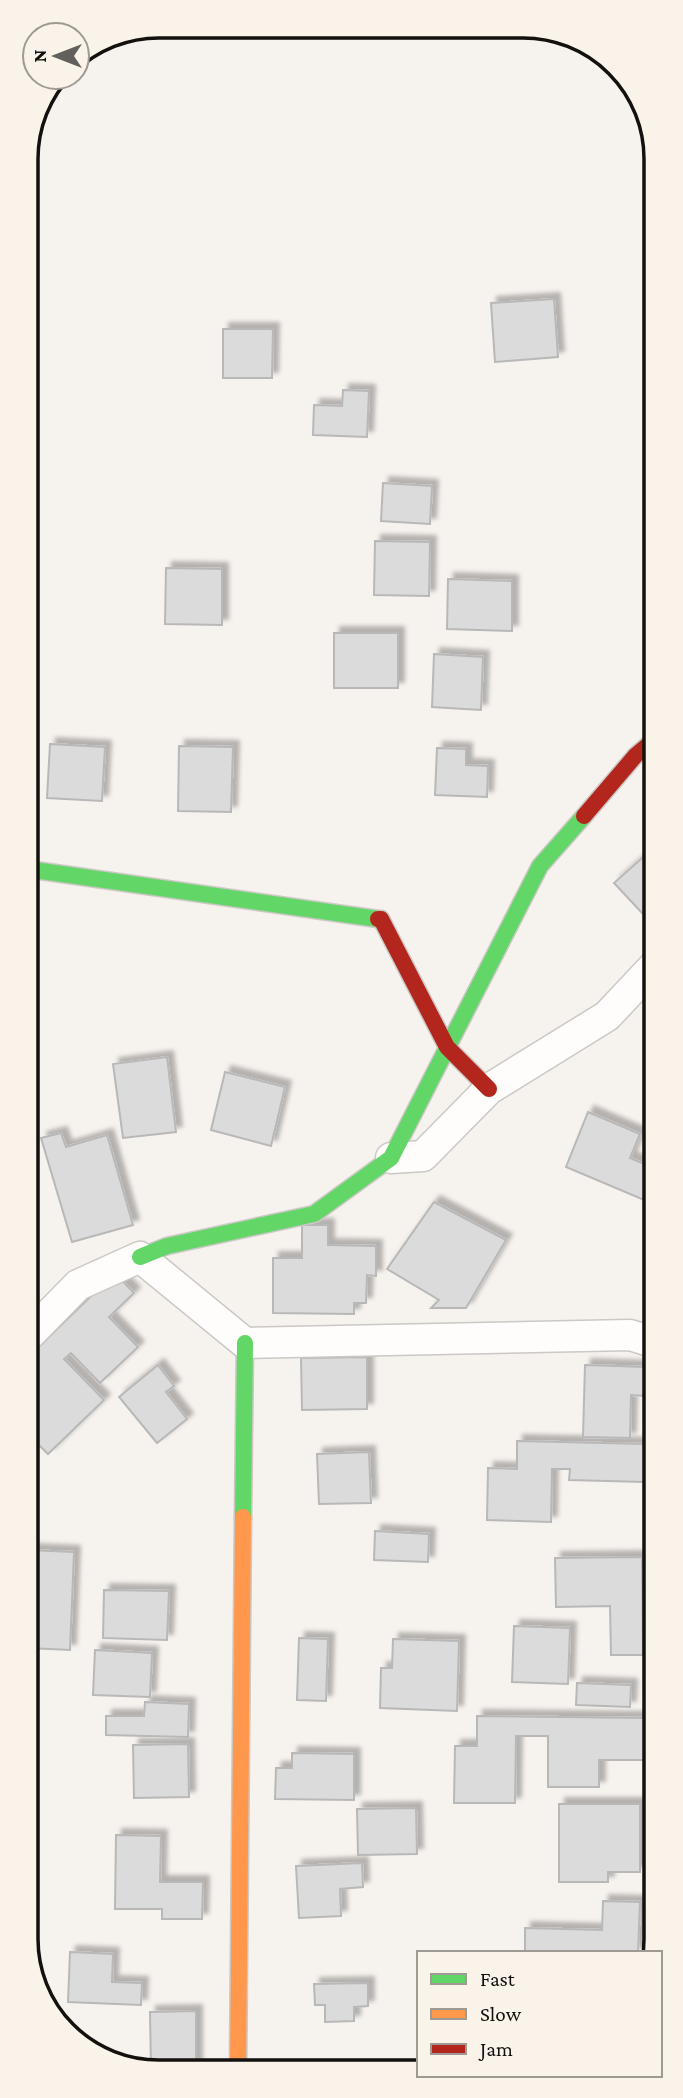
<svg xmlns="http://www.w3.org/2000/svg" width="683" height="2098" font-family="'Crimson Pro',serif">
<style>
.building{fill:#dcdbdb;stroke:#b9b8b8;stroke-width:2;filter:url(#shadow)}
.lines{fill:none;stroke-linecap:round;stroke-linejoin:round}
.street-casing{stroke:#cbc8c5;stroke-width:33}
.fast-casing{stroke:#cbc8c5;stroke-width:19}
.slow-casing{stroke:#cbc8c5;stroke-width:19}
.jam-casing{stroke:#cbc8c5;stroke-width:19}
.street{stroke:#fefdfc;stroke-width:30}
.fast{stroke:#63d668;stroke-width:16}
.slow{stroke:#ff974d;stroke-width:16}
.jam{stroke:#b3261e;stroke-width:16}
.rim{fill:none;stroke:#13110e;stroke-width:3.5}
</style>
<defs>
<filter id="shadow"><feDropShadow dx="6" dy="-6" stdDeviation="2" flood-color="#0004"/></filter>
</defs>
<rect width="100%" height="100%" fill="#f6f2ee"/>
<g class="building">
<path d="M554 299 558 357 495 362 491 303Z"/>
<path d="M223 329H273L272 378H223Z"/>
<path d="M343 390 369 391 367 437 313 435 314 405 342 406Z"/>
<path d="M383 483 432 486 430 524 381 521Z"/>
<path d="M375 541 430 542 429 596 374 595Z"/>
<path d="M166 568 222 569V625L165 624Z"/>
<path d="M448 579 512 581V631L447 629Z"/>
<rect x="334" y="633" width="64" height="55"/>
<path d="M434 654 483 657 481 710 432 707Z"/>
<path d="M50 744 105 747 102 801 47 798Z"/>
<path d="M179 746 233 747 231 812 178 811Z"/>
<path d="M437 748 466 749V765L488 766 487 797 435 795Z"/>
<path d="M651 850 655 854V905L644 915 614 883Z"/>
<path d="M167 1057 176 1132 123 1138 113 1064Z"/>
<path d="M225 1072 285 1087 271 1146 211 1130Z"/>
<path d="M588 1112 640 1134 630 1158 656 1169V1205L566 1167Z"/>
<path d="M61 1133 66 1147 107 1135 133 1225 72 1242 41 1138Z"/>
<path d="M434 1202 506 1240 466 1308H431L439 1300 387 1269Z"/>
<path d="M302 1225H328V1245L376 1246V1276L367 1275 366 1303H354V1314L273 1313V1258H302Z"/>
<path d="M115 1273 134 1293 109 1317 138 1347 100 1383 71 1353 64 1359 104 1400 48 1454 28 1434V1390L33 1385 28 1380V1357Z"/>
<path d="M367 1357V1409L302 1410 301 1358Z"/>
<path d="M158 1365 174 1386 166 1392 187 1419 157 1443 119 1397Z"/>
<path d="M585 1365 646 1367V1396L631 1395 630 1438 583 1437Z"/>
<path d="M517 1441 646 1444 645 1482 569 1480 570 1469H552L551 1522 487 1520 488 1468 517 1469Z"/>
<path d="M369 1452 371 1503 319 1504 317 1454Z"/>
<path d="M375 1531 429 1534 428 1562 374 1560Z"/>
<path d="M28 1550 74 1552 70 1650 28 1648Z"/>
<path d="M642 1557 643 1655H611L610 1606 556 1607 555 1558Z"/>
<path d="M104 1590 169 1591 167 1640 103 1638Z"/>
<path d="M514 1626 570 1628 568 1684 512 1682Z"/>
<path d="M299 1638 328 1639 326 1701 297 1700Z"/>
<path d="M393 1639 459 1641 457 1711 380 1708 381 1668H392Z"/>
<path d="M95 1650 152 1653 150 1697 93 1695Z"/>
<path d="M577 1683 631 1685 630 1707 576 1705Z"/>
<path d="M145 1702 189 1704 188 1737 106 1735V1716H144Z"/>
<path d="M477 1716 646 1718V1760H599V1787H548V1736H516L515 1803H454L455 1746H477Z"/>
<path d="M188 1744 189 1797 134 1798 133 1745Z"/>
<path d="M292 1753 354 1754V1800L275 1799 276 1768H292Z"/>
<path d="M559 1804H640V1872H608V1882H559Z"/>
<path d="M416 1808 417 1854 358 1855 357 1809Z"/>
<path d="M116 1835 161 1836 160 1882H203L202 1919H162V1909H115Z"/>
<path d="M362 1863 363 1887 340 1889 341 1916 299 1918 296 1866Z"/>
<path d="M603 1901 640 1902 638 1953H525V1928L602 1930Z"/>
<path d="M70 1952 113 1954 112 1982 142 1983 141 2005 68 2002Z"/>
<path d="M368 1983V2006L354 2007V2021L325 2022V2005H315L314 1984Z"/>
<path d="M196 2011V2069H151L150 2012Z"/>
</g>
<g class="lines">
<defs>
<g id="street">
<path d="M391 1158 423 1156 489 1089 607 1016 655 965"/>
<path d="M28 1336 78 1285 140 1257 245 1343 630 1335 656 1343"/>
</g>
<g id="fast">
<path d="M27 869 378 919"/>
<path d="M140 1257 167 1246 314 1214 391 1158 540 866 584 816"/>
<path d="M243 1517 245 1343"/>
</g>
<path id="slow" d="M238 2069 243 1517"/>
<g id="jam">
<path d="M584 816 636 755 655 739"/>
<path d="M378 919H381L447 1047 489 1089"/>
</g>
</defs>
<use href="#street" class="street-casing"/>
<use href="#fast" class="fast-casing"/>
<use href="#slow" class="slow-casing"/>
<use href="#jam" class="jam-casing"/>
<use href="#street" class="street"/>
<use href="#fast" class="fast"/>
<use href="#slow" class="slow"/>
<use href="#jam" class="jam"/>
</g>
<path d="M0 0H683V2098H0ZM159 38H523A121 121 0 0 1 644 159V1939A121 121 0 0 1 523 2060H159A121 121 0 0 1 38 1939V159A121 121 0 0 1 159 38Z" fill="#faf3ea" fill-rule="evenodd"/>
<path class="rim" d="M159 38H523A121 121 0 0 1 644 159V1939A121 121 0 0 1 523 2060H159A121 121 0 0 1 38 1939V159A121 121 0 0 1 159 38Z"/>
<rect x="417" y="1951" width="245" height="126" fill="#faf3ea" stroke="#9e9992" stroke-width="2"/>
<rect x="431" y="1974" width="35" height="10" fill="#63d668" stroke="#9e9992" stroke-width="2"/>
<text x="480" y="1986" font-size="21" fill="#13110e">Fast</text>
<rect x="431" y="2009" width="35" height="10" fill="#ff974d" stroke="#9e9992" stroke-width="2"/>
<text x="480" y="2021" font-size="21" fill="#13110e">Slow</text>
<rect x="431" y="2044" width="35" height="10" fill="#b3261e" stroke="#9e9992" stroke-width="2"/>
<text x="480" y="2056" font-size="21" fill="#13110e">Jam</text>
<g transform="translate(56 56) rotate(270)"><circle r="33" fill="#faf3ea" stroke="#9e9992" stroke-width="2"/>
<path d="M0-5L12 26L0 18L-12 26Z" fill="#62605c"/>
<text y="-10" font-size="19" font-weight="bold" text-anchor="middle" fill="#13110e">N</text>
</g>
</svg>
